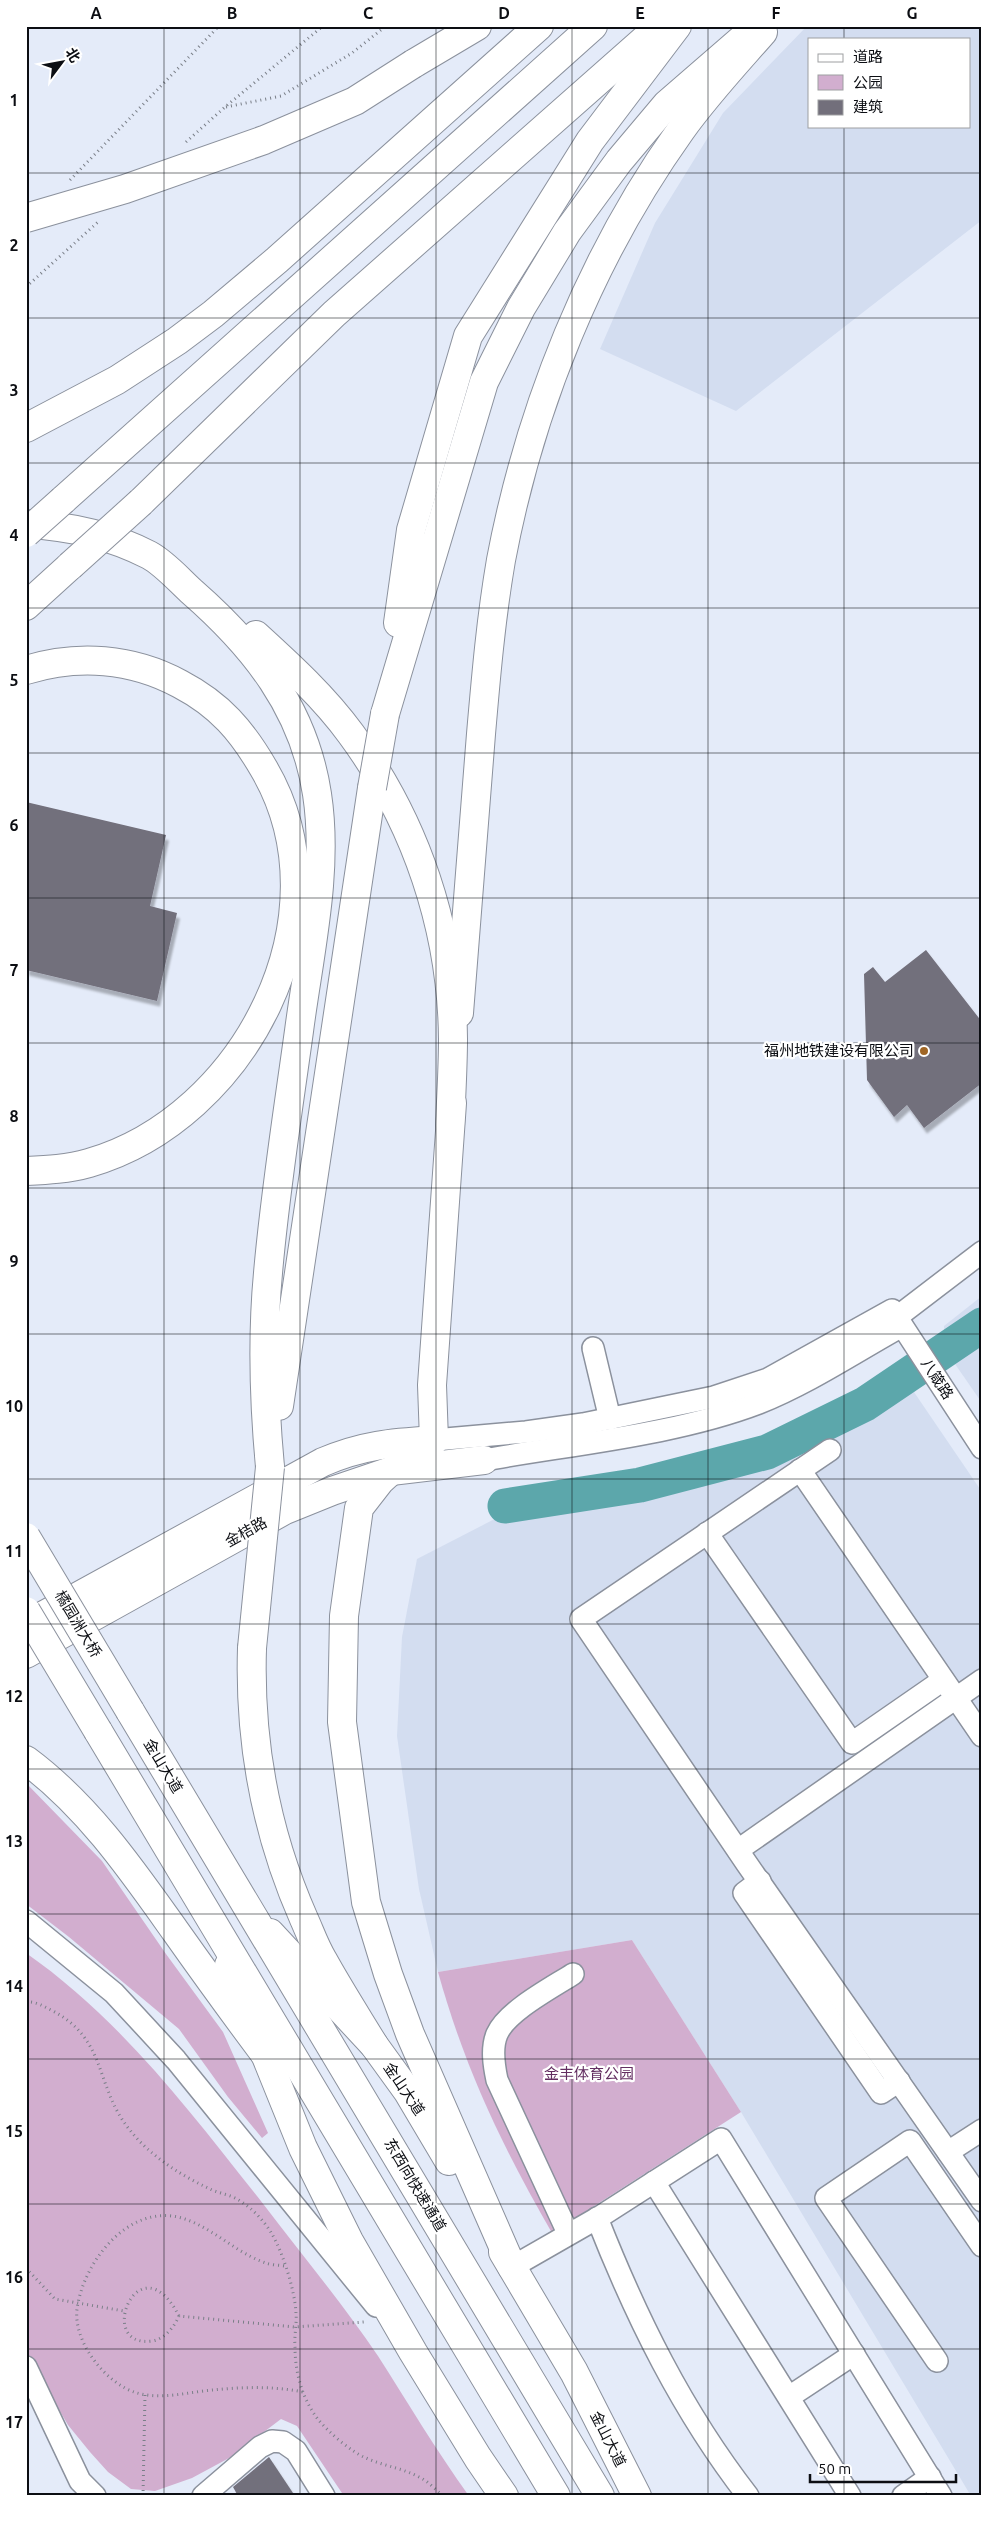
<svg xmlns="http://www.w3.org/2000/svg" width="1008" height="2522" font-family="Ubuntu,'Noto Sans SC',sans-serif">
<style>
.built{fill:#d3ddf0;fill-rule:evenodd}
.green{fill:#d2aecf}
.lines{fill:none;stroke-linecap:round;stroke-linejoin:round}
.river{stroke:#5ca7ab;stroke-width:35}
.building{fill:#726f7b;filter:url(#shadow)}
.minor-casing{stroke:#8b919d;stroke-width:24}
.major-casing{stroke:#8b919d;stroke-width:30}
.highway-casing{stroke:#8b919d;stroke-width:30}
.path{stroke:#7a7f88;stroke-width:3;stroke-dasharray:1 4;stroke-linecap:butt}
.minor{stroke:#fff;stroke-width:21}
.major{stroke:#fff;stroke-width:28}
.highway{stroke:#fff;stroke-width:28}
.highway-bridge-casing{stroke:#8b919d;stroke-width:30;stroke-linecap:butt}
.highway-bridge{stroke:#fff;stroke-width:28}
.grid{fill:none;stroke:#0c0e13;stroke-width:1;stroke-opacity:0.55}
.poi-dot{fill:#a06625;stroke:#fff;stroke-width:2}
.labels{text-anchor:middle;stroke-width:4.5;stroke-linejoin:round;paint-order:stroke}
.poi-label{font-size:15px;fill:#0c0e13;stroke:#fff;text-anchor:end}
.street-label{font-size:15px;fill:#0c0e13;stroke:#fff}
.park-label{font-size:15px;fill:#632e61;stroke:#fff}
.neatline{fill:none;stroke:#0c0e13;stroke-width:2}
.grid-label{font-size:16px;text-anchor:middle;font-weight:bold;fill:#0c0e13}
</style>
<defs>
<filter id="shadow"><feDropShadow dx="3" dy="5.5" stdDeviation="1" flood-color="#0004"/></filter>
</defs>
<rect width="100%" height="100%" fill="#e4ebf9"/>
<g class="built">
<path d="M807 26H982V220L736 411 600 349 655 223 723 113ZM809 39H969V126H809Z"/>
<path d="M982 1296V1403L944 1348V1326Z"/>
<path d="M899 1370 982 1492V2496H971L741 2112 632 1940 438 1972 419 1889 397 1736 402 1637 417 1559 518 1507 717 1451 792 1437Z"/>
</g>
<g class="green">
<path d="M26 1783 102 1861 166 1954 223 2032 268 2133 262 2138 228 2097 179 2029 69 1937 26 1904Z"/>
<path d="M632 1940 741 2112 552 2233C502 2146 465 2069 438 1972Z"/>
<path d="M26 1953C122 2020 192 2114 264 2205 302 2255 343 2304 378 2356 408 2403 436 2450 469 2496H344L297 2426 281 2419 231 2457 192 2478 155 2491 131 2489 108 2472 90 2452 68 2425 44 2384 26 2352Z"/>
</g>
<g class="lines">
<path class="river" d="M505 1506 640 1485 767 1452 865 1404 982 1325"/>
</g>
<g class="building">
<path d="M26 802 166 835 150 906 177 913 157 1001 26 970Z"/>
<path d="M926 950 982 1022V1083L924 1128 907 1105 894 1117 867 1080 864 974 873 967 885 982Z"/>
<path d="M269 2457 295 2496H238L233 2487Z"/>
</g>
<g class="lines">
<defs>
<g id="minor">
<path d="M897 1317 982 1252"/>
<path d="M593 1348 610 1419"/>
<path d="M434 1440 526 1432 583 1424 714 1397 768 1379 892 1310 982 1448"/>
<path d="M830 1450 581 1619 747 1864 982 2201"/>
<path d="M484 1460C573 1444 675 1435 759 1403 809 1383 855 1352 902 1326"/>
<path d="M800 1470 982 1736"/>
<path d="M707 1533 852 1743 943 1680"/>
<path d="M738 1850 982 1680"/>
<path d="M760 1881 744 1893 881 2093 899 2081"/>
<path d="M26 1921 114 1993 176 2060 376 2306"/>
<path d="M948 2152 982 2130"/>
<path d="M654 2182 850 2496"/>
<path d="M597 2218C636 2317 682 2411 748 2496"/>
<path d="M568 2233 497 2080C494 2066 491 2048 497 2034 507 2011 553 1987 573 1974"/>
<path d="M512 2267 601 2216 721 2139 941 2496"/>
<path d="M937 2361 826 2198 910 2141 982 2246"/>
<path d="M26 2367 80 2481 95 2496"/>
<path d="M789 2397 854 2354"/>
<path d="M203 2496 260 2447 272 2441 283 2442 296 2451 324 2496"/>
<path d="M903 2496 930 2477"/>
</g>
<g id="major">
<path d="M26 428 117 380 177 341 213 314 277 260 539 26"/>
<path d="M459 1013C466 920 473 827 481 734 486 676 491 618 501 560 530 407 591 256 681 130 706 95 735 64 763 32"/>
<path d="M452 1103 432 1385 434 1440 426 1451 391 1471 380 1481 359 1508 344 1616 342 1722 366 1902 388 1974 410 2034 512 2267"/>
<path d="M26 1625 323 1462C363 1445 391 1443 434 1440"/>
<path d="M26 1654 285 1510 332 1491 391 1471 484 1460"/>
<path d="M270 1933 374 2045 408 2092 449 2161"/>
<path d="M229 1965 303 2148 349 2241 413 2352 478 2458 504 2496"/>
<path d="M503 2252 574 2372 637 2496"/>
</g>
<g id="highway">
<path d="M413 64 477 26"/>
<path d="M63 500 593 26"/>
<path d="M141 502 334 314 660 26"/>
<path d="M26 524C70 526 110 535 149 555 164 563 178 579 191 591 254 646 304 708 317 794 329 872 309 954 299 1031 288 1111 275 1192 268 1273 262 1337 264 1403 270 1467"/>
<path d="M26 606 70 566"/>
<path d="M398 623 411 530 468 336 590 141 677 26"/>
<path d="M256 635C290 666 324 697 351 734 416 822 452 929 453 1039 453 1068 451 1097 450 1126"/>
<path d="M26 670C78 654 132 658 180 684 220 705 242 731 264 769 350 916 245 1118 89 1163 68 1169 47 1170 26 1171"/>
<path d="M385 714 484 382 521 308 567 232 619 161 667 104 757 26"/>
<path d="M279 1406 372 788"/>
<path d="M252 1648C249 1743 265 1831 304 1919 310 1932 315 1947 323 1960 339 1989 357 2017 374 2045"/>
<path d="M130 1711 600 2496"/>
<path d="M98 1731 556 2496"/>
<path d="M26 1760C88 1806 132 1870 176 1932 205 1973 234 2013 264 2053"/>
</g>
</defs>
<use href="#minor" class="minor-casing"/>
<use href="#major" class="major-casing"/>
<use href="#highway" class="highway-casing"/>
<g class="path">
<path d="M226 107 281 96 352 53 386 26"/>
<path d="M186 142 225 107 323 26"/>
<path d="M70 180 219 26"/>
<path d="M26 287 98 222"/>
<path d="M26 2002C35 2001 43 2006 51 2010 108 2039 94 2085 129 2129 149 2155 180 2175 210 2189 218 2193 227 2194 235 2198 250 2206 263 2219 272 2234 283 2253 295 2291 296 2313 297 2324 294 2336 295 2347 295 2372 302 2398 317 2418 327 2431 351 2452 366 2458 384 2466 402 2468 419 2477 428 2481 436 2490 443 2496"/>
<path d="M284 2266C278 2265 271 2265 266 2263 228 2251 195 2207 152 2217 113 2225 82 2271 77 2309 73 2342 106 2384 137 2393 162 2400 188 2392 213 2390 242 2387 274 2386 303 2392"/>
<path d="M26 2268 55 2299 124 2311"/>
<path d="M179 2316C139 2238 94 2349 152 2341 165 2339 174 2327 179 2316L295 2327 364 2322"/>
<path d="M143 2496 145 2394"/>
</g>
<use href="#minor" class="minor"/>
<use href="#major" class="major"/>
<use href="#highway" class="highway"/>
<defs>
<g id="highway-bridge">
<path d="M26 218 125 189 264 140 355 101 413 64"/>
<path d="M26 533 63 500"/>
<path d="M70 566 141 502"/>
<path d="M372 788 385 714"/>
<path d="M26 1537 130 1711"/>
<path d="M26 1611 98 1731"/>
<path d="M252 1648 270 1467"/>
</g>
</defs>
<use href="#highway-bridge" class="highway-bridge-casing"/>
<use href="#highway-bridge" class="highway-bridge"/>
</g>
<path class="grid" d="M164 26V2496M300 26V2496M436 26V2496M572 26V2496M708 26V2496M844 26V39M844 126V2496M26 173H982M26 318H982M26 463H982M26 608H982M26 753H982M26 898H982M26 1043H982M26 1188H982M26 1334H982M26 1479H982M26 1624H982M26 1769H982M26 1914H982M26 2059H982M26 2204H982M26 2349H982"/>
<circle class="poi-dot" cx="924" cy="1051" r="5"/>
<g class="labels">
<g class="poi-label">
<text x="914" y="1056">福州地铁建设有限公司</text>
</g>
<g class="street-label">
<text transform="translate(937 1379) rotate(57)" y="5">八箴路</text>
<text transform="translate(246 1532) rotate(-29)" y="5">金桔路</text>
<text transform="translate(78 1624) rotate(59)" y="5">橘园洲大桥</text>
<text transform="translate(163 1766) rotate(59)" y="5">金山大道</text>
<text transform="translate(404 2089) rotate(56)" y="5">金山大道</text>
<text transform="translate(415 2185) rotate(59)" y="5">东西向快速通道</text>
<text transform="translate(608 2439) rotate(63)" y="5">金山大道</text>
</g>
<g class="park-label">
<text x="589" y="2079">金丰体育公园</text>
</g>
</g>
<rect width="1008" height="2522" fill="none" stroke="#ffffff" stroke-width="55"/>
<rect x="808" y="38" width="162" height="90" fill="#ffffff" stroke="#9e9fa1"/>
<rect x="818" y="54" width="25" height="8" fill="#ffffff" stroke="#9e9fa1"/>
<text x="853" y="62" font-size="15" fill="#0c0e13">道路</text>
<rect x="818" y="75" width="25" height="15" fill="#d2aecf" stroke="#9e9fa1"/>
<text x="853" y="88" font-size="15" fill="#0c0e13">公园</text>
<rect x="818" y="100" width="25" height="15" fill="#726f7b" stroke="#9e9fa1"/>
<text x="853" y="112" font-size="15" fill="#0c0e13">建筑</text>
<g transform="translate(62 62) rotate(58)" stroke="#ffffff" stroke-width="4" paint-order="stroke">
<path d="M0-4L9 19L0 12L-9 19Z" fill="#0c0e13"/>
<text y="-8" font-size="14" font-weight="bold" text-anchor="middle" fill="#0c0e13">北</text>
</g>
<path d="M810 2474v8h146v-8" fill="none" stroke="#0c0e13" stroke-width="2.5"/>
<text x="818" y="2474" font-size="15" fill="#0c0e13" stroke="#ffffff" stroke-width="4" paint-order="stroke">50 m</text>
<rect x="28" y="28" width="952" height="2466" class="neatline"/>
<g class="grid-label">
<text x="96" y="19">A</text>
<text x="232" y="19">B</text>
<text x="368" y="19">C</text>
<text x="504" y="19">D</text>
<text x="640" y="19">E</text>
<text x="776" y="19">F</text>
<text x="912" y="19">G</text>
<text x="14" y="106">1</text>
<text x="14" y="251">2</text>
<text x="14" y="396">3</text>
<text x="14" y="541">4</text>
<text x="14" y="686">5</text>
<text x="14" y="831">6</text>
<text x="14" y="976">7</text>
<text x="14" y="1122">8</text>
<text x="14" y="1267">9</text>
<text x="14" y="1412">10</text>
<text x="14" y="1557">11</text>
<text x="14" y="1702">12</text>
<text x="14" y="1847">13</text>
<text x="14" y="1992">14</text>
<text x="14" y="2137">15</text>
<text x="14" y="2283">16</text>
<text x="14" y="2428">17</text>
</g>
</svg>
